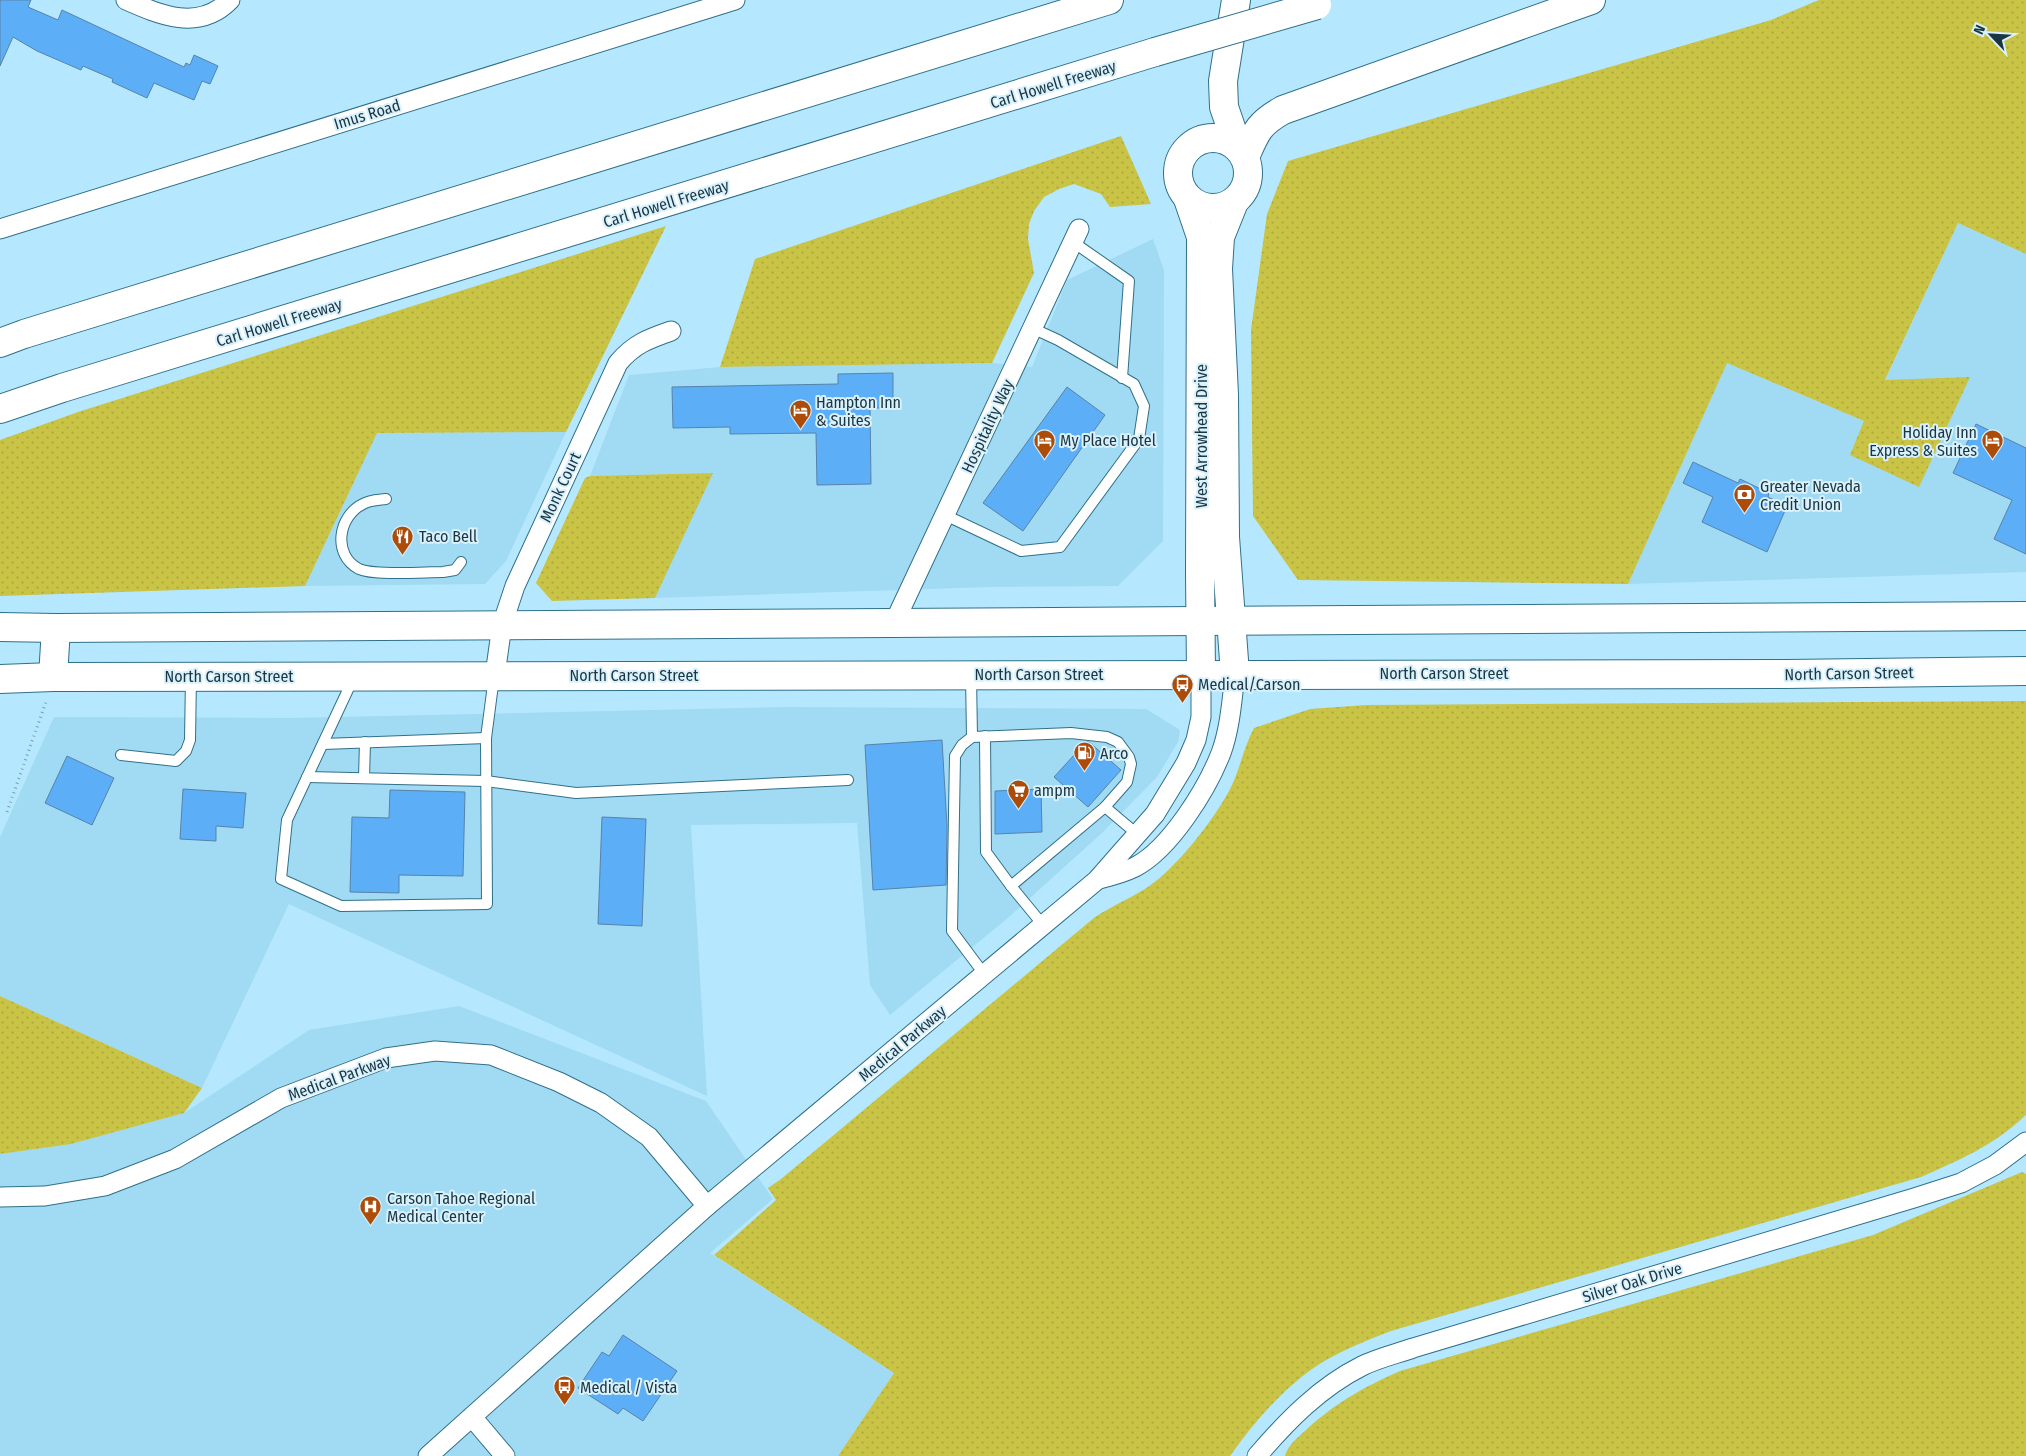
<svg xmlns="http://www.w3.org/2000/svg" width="2026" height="1456" font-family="'Fira Sans Condensed',sans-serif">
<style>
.built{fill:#a1daf3}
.grass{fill:url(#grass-dots)}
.building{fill:#5caff7;stroke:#5882a9}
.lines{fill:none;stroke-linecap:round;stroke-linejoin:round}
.lane-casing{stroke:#307089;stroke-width:12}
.street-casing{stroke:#307089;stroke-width:21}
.secondary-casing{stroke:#307089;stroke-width:30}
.primary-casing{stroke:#307089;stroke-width:30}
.highway-casing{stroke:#307089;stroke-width:30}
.path{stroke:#769fb1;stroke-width:3;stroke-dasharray:1 4;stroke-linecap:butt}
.lane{stroke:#fff;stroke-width:10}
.street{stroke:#fff;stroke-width:19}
.secondary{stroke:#fff;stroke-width:28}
.primary{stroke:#fff;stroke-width:28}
.highway{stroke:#fff;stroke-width:28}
.highway-bridge-casing{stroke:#307089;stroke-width:30;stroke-linecap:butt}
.highway-bridge{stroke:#fff;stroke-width:28}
.labels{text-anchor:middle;stroke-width:4;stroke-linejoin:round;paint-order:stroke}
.street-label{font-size:16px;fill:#1b3641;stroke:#d8f1fc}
.poi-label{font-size:16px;fill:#1b3641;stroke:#d8f1fc;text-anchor:start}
</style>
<defs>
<pattern id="grass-dots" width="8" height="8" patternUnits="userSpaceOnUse" patternTransform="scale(1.25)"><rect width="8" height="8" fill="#c9c346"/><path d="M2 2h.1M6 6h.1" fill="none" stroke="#aca83e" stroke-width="1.8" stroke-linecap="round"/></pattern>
</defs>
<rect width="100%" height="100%" fill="#b5e8fe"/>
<g class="built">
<path d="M1958 223 2026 254V572L1628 584 1727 363 1864 421 1969 377 1885 381Z"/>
<path d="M1153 239 1164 270 1163 541 1118 586 990 587 655 598 712 473 590 476 629 375 720 367 992 363 1032 367 1067 280Z"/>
<path d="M566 432 506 561 485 584 305 586 377 433Z"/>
<path d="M789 707 1146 709 1180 730 1178 742 1157 777 1103 832 1009 917 890 1015 870 985 857 823 691 825 707 1096 289 904 202 1088 0 996V837L54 717 290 718Z"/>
<path d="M459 1006 706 1101 773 1199 710 1253 894 1373 838 1456H0V1154L71 1144 184 1113 309 1030Z"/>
</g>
<g class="grass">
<path d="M1819 0H2026V254L1958 223 1885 380 1970 377 1919 487 1850 455 1864 421 1727 363 1628 584 1298 580 1253 516 1251 330 1267 214 1288 161 1771 20Z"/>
<path d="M1121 136 1151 204 1110 207 1101 194 1074 184 1059 189 1044 197 1034 211 1029 224 1028 239 1034 273 992 363 720 367 755 259Z"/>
<path d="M666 226 566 432 377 433 305 586 0 596V440L78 412Z"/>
<path d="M713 473 655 598 552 601 536 583 585 478 590 476Z"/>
<path d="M2026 701V1115C1993 1146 1961 1159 1921 1177L1391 1331C1367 1340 1343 1350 1321 1363 1286 1385 1254 1422 1230 1456H838L894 1373 714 1255 776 1200 768 1188 781 1179 1095 917C1112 906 1131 898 1148 887 1176 868 1213 821 1229 791 1240 771 1243 748 1254 728L1310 709 1366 705Z"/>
<path d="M0 996 202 1088 184 1113 71 1144 0 1154Z"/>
<path d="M2022 1172 2026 1174V1456H1285C1288 1445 1298 1437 1306 1430 1335 1403 1364 1387 1400 1371L1873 1235Z"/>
</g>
<g class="building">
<path d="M0 0H31L28 7 58 20 62 10 184 67 186 63 190 65 194 55 218 66 210 84 202 81 194 100 154 83 147 98 112 82 113 79 83 66 81 70 37 51 13 37 0 66Z"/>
<path d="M893 373V408H870L871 484 817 485 816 433 730 434V427L673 428 672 387 838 384V374Z"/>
<path d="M1067 387 1105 415 1023 531 983 503Z"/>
<path d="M1976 424 2026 448V554L1994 539 2012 500 1953 473Z"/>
<path d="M1693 462 1738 483 1740 479 1769 493 1768 497 1787 506 1767 552 1702 522 1713 497 1683 483Z"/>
<path d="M942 740 947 826 946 885 873 890 865 745Z"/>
<path d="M1086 742H1089L1121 770 1088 807 1054 777Z"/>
<path d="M67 756 114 778 92 825 45 803Z"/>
<path d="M183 789 246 793 243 828 216 826V841L180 839Z"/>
<path d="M1041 789 1042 832 995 834V791Z"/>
<path d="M390 790 465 792 463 876 399 875V893L350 892 352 817 389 818Z"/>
<path d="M602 817 646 819 642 926 598 924Z"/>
<path d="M623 1335 677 1371 643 1421 623 1408 618 1414 578 1388 602 1352 609 1356Z"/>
</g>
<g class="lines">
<defs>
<g id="lane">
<path d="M1073 242 1129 281 1122 378"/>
<path d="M386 499C379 500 370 500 363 504 338 516 332 555 359 569 375 576 424 572 443 572L455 570 461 562"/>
<path d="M945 515 1021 551 1060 547 1139 439 1144 406 1134 384 1058 340 1032 328"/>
<path d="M971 676 972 737 1071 733 1107 737 1118 742 1129 757 1131 764 1127 782 1105 807 1137 834"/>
<path d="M353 679 287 820 281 879 341 906 487 904 486 738 494 677"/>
<path d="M985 736 986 852 1011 886"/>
<path d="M972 737 962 745 955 756 952 931 984 974"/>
<path d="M323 744 486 738"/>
<path d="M121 755 176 761 186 751 190 740 191 677"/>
<path d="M307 777 486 781 576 793 848 780"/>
<path d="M364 778 365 742"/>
<path d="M1043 925 1011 886 1105 807"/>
</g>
<g id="street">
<path d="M126 0C160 15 199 32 230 0"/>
<path d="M0 229 735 0"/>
<path d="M894 623 1079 229"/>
<path d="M495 675 502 625 515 586 618 363C634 344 648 339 671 331"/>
<path d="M1099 879C1111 876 1123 873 1135 867 1170 849 1207 789 1221 753 1230 729 1232 700 1235 674"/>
<path d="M0 1197 45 1196 105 1186 175 1159 281 1098 386 1058 435 1051 491 1055 559 1082 601 1103 649 1137 707 1206"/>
<path d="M472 1417 505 1456"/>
<path d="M428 1456 707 1206 1097 880 1155 814 1186 763 1196 740 1201 717V674"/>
<path d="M1257 1456C1287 1421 1320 1387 1362 1366 1378 1358 1396 1354 1413 1348L1914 1198 1961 1183 1995 1165 2026 1142"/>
</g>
<g id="secondary">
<path d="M1236 0 1223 81 1224 107 1238 148"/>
<circle cx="1213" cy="173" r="35"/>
<path d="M1188 199 1201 237 1200 574 1201 674"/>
<path d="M1234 202 1220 237 1218 269 1224 395 1225 537 1235 674"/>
</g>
<path id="primary" d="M2026 616 56 628 53 677 1786 674 2026 671"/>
<g id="highway">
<path d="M1245 157C1256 132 1258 124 1283 110L1591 0"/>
<path d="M0 343 24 334 1109 0"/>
<path d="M0 409 62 388 1155 52"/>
<path d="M0 627 56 628"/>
<path d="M0 679 53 677"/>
</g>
</defs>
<use href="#lane" class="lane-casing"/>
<use href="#street" class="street-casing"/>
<use href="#secondary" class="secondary-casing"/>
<use href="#primary" class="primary-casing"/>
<use href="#highway" class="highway-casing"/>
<path class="path" d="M7 812 47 699"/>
<use href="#lane" class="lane"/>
<use href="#street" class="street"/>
<use href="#secondary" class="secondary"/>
<use href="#primary" class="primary"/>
<use href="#highway" class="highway"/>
<defs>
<path id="highway-bridge" d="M1155 52 1317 5"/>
</defs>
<use href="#highway-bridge" class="highway-bridge-casing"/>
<use href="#highway-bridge" class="highway-bridge"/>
</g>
<defs>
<symbol id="hotel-pin" viewBox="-11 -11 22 30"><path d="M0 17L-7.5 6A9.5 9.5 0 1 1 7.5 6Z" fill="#ad4b08" stroke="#d8f1fc"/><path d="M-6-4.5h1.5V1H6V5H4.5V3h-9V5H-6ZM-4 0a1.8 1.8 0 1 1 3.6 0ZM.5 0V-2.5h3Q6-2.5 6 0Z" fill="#fff"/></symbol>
<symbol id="bank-pin" viewBox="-11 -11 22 30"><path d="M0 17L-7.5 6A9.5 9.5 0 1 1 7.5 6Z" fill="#ad4b08" stroke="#d8f1fc"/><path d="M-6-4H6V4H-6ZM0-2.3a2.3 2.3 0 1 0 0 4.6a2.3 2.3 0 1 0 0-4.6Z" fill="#fff"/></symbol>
<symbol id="restaurant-pin" viewBox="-11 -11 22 30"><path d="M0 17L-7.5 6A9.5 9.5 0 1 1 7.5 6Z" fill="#ad4b08" stroke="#d8f1fc"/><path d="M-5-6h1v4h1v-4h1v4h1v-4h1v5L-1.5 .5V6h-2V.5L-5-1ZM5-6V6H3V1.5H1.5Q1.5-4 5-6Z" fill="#fff"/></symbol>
<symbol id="bus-pin" viewBox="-11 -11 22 30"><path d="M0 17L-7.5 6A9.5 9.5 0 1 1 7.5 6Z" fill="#ad4b08" stroke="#d8f1fc"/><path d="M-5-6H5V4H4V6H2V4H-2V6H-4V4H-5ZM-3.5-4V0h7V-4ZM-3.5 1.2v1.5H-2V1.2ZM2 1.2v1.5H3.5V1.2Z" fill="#fff"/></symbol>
<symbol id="fuel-pin" viewBox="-11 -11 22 30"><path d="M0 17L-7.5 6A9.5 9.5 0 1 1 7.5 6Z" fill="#ad4b08" stroke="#d8f1fc"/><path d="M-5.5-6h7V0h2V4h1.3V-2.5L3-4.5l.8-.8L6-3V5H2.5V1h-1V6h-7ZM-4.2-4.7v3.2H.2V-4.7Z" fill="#fff"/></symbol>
<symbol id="supermarket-pin" viewBox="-11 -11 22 30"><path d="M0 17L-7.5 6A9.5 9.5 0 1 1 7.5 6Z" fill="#ad4b08" stroke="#d8f1fc"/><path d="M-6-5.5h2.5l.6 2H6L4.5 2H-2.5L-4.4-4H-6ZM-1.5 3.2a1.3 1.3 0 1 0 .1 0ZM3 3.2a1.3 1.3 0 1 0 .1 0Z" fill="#fff"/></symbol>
<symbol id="hospital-pin" viewBox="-11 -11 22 30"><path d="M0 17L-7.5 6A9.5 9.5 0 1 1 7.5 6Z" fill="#ad4b08" stroke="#d8f1fc"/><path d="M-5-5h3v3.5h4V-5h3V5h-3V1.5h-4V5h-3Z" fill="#fff"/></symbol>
</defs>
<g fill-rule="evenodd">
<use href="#hotel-pin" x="788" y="398" width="25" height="34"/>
<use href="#hotel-pin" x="1032" y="428" width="25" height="34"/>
<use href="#hotel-pin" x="1980" y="428" width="25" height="34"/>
<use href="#bank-pin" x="1732" y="482" width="25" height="34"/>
<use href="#restaurant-pin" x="390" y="524" width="25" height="34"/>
<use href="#bus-pin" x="1170" y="672" width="25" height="34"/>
<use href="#fuel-pin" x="1072" y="740" width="25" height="34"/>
<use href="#supermarket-pin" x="1006" y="778" width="25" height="34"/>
<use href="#hospital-pin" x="358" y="1194" width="25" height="34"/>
<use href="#bus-pin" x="552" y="1374" width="25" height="34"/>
</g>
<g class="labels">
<g class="street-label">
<text transform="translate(1053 84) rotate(-17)" y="6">Carl Howell Freeway</text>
<text transform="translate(367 114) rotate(-17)" y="6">Imus Road</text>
<text transform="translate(666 203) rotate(-17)" y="6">Carl Howell Freeway</text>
<text transform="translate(279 322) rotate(-17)" y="6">Carl Howell Freeway</text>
<text transform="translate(987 426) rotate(-65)" y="6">Hospitality Way</text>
<text transform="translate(1201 436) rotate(-90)" y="6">West Arrowhead Drive</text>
<text transform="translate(560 487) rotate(-65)" y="6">Monk Court</text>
<text x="1444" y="679">North Carson Street</text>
<text transform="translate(1849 673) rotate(-1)" y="6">North Carson Street</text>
<text x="1039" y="680">North Carson Street</text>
<text x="634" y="681">North Carson Street</text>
<text x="229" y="682">North Carson Street</text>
<text transform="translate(902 1043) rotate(-40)" y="6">Medical Parkway</text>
<text transform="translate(339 1077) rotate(-20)" y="6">Medical Parkway</text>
<text transform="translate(1632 1282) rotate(-17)" y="6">Silver Oak Drive</text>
</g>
<g class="poi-label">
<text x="816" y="408">Hampton Inn<tspan x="816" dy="18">&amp; Suites</tspan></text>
<text x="1977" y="438" text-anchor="end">Holiday Inn<tspan x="1977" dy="18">Express &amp; Suites</tspan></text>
<text x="1060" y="446">My Place Hotel</text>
<text x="1760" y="492">Greater Nevada<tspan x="1760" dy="18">Credit Union</tspan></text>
<text x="419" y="542">Taco Bell</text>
<text x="1198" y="690">Medical/Carson</text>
<text x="1100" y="759">Arco</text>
<text x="1034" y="796">ampm</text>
<text x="387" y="1204">Carson Tahoe Regional<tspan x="387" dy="18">Medical Center</tspan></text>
<text x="580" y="1393">Medical / Vista</text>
</g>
</g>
<g transform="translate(1991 35) rotate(295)" stroke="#d8f1fc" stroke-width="4" paint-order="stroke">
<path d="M0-4L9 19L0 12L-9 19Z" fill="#1b3641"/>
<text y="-8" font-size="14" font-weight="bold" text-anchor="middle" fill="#1b3641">N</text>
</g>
</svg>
